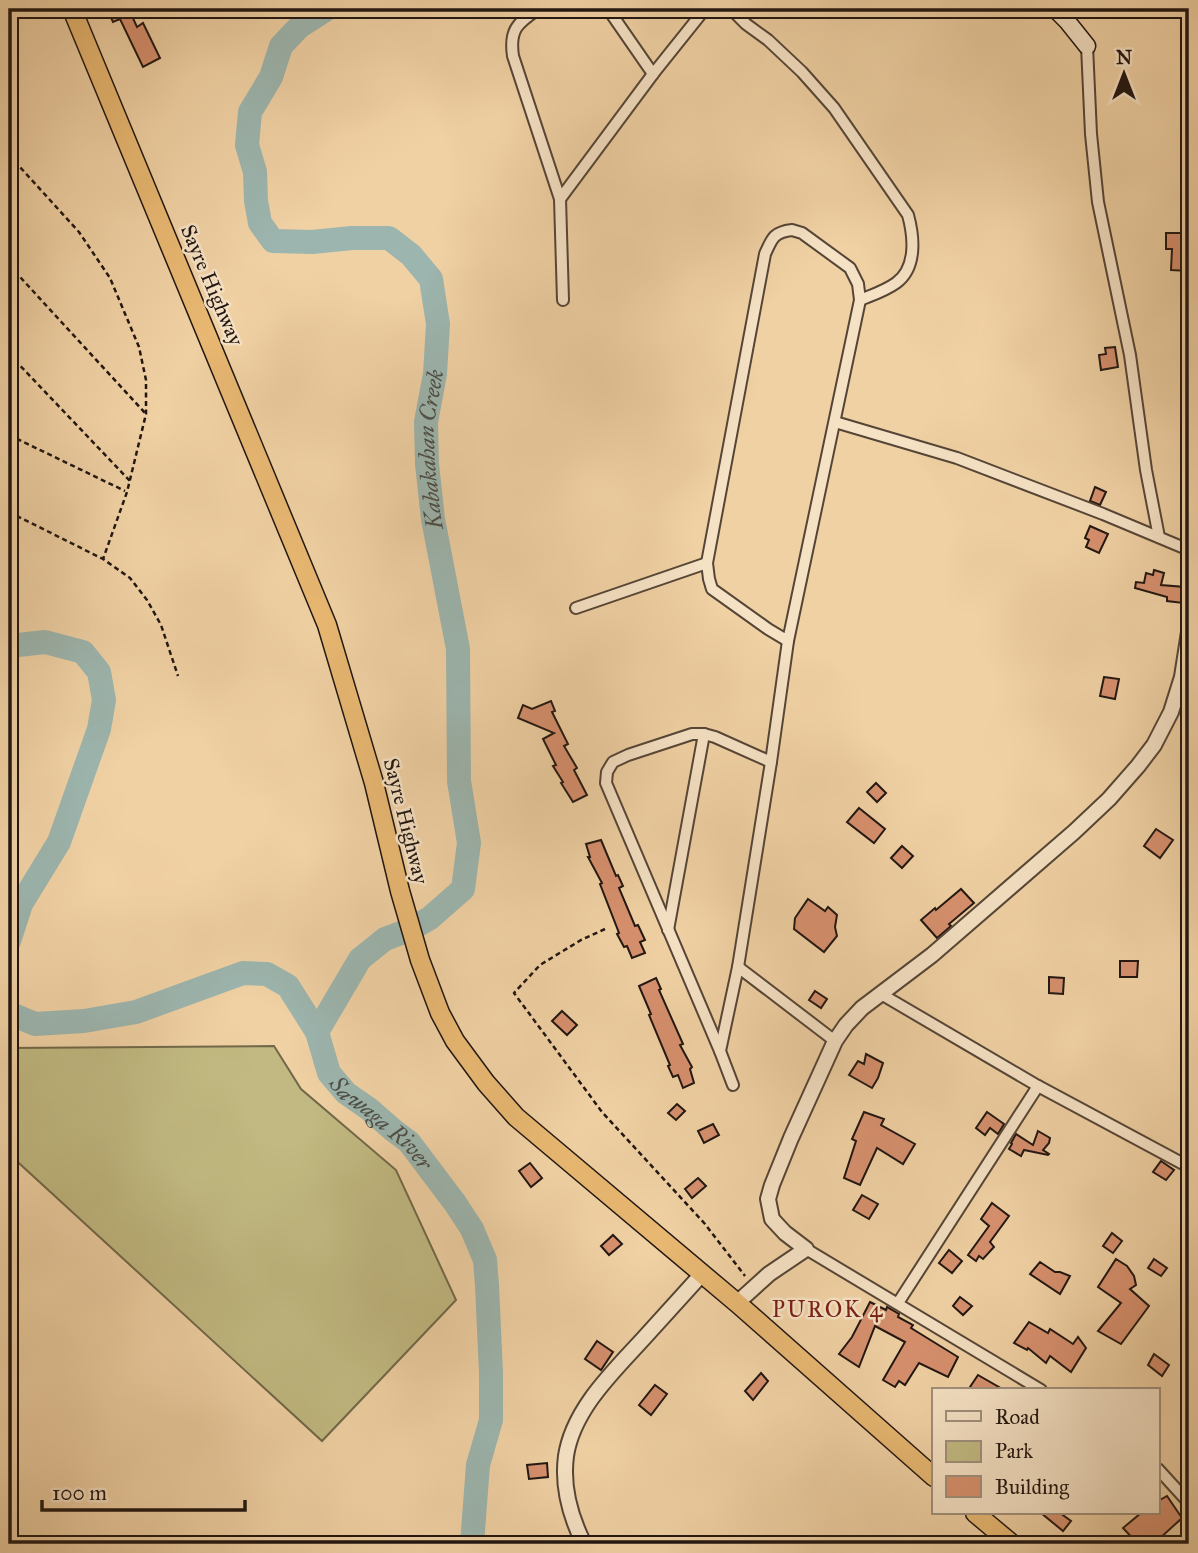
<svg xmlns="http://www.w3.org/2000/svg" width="1198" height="1553" font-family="'IM FELL Great Primer',serif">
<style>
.green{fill:#c1b981;stroke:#716849;stroke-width:2}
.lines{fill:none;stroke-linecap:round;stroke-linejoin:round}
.river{stroke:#9cb5ae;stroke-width:24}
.building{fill:#d7906e;stroke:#211611;stroke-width:2}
.minor-casing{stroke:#554536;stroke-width:14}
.tertiary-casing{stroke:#554536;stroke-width:18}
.secondary-casing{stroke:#211611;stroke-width:19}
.trunk-casing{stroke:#211611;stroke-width:21}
.path{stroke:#211611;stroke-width:2.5;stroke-dasharray:5 3.5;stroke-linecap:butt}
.minor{stroke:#f5e1c4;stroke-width:10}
.tertiary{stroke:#f5e1c4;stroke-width:14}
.secondary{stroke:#f5e1c4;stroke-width:16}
.trunk{stroke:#e8b872;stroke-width:18}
.labels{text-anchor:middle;stroke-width:5;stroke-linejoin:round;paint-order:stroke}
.street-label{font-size:21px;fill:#211611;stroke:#f5e1c4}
.water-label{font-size:23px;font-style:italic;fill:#4c4e48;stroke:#f5e1c4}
.neighbourhood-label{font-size:23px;letter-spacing:2px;fill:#7a1f14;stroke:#f5e1c4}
</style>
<rect width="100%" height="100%" fill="#f0d1a4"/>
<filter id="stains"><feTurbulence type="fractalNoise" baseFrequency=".00286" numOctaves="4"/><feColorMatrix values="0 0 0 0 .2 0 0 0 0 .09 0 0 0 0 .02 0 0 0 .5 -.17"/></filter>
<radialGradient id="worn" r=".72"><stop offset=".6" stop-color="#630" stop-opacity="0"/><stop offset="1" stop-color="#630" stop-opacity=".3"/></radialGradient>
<path class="green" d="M274 1046 301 1089 396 1170 456 1300 322 1441 9 1154V1048Z"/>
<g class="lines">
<g class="river">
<path d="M9 646 45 642 83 652 99 672 104 700 99 729 59 842 21 904 9 941"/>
<path id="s1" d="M9 1013 35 1024 84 1021 136 1012 243 973 267 974 288 986 317 1032 329 1073 346 1093 369 1109 393 1130 409 1142 455 1203 472 1229 485 1260 487 1285 491 1373V1420L478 1465 472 1544"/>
<path id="s2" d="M317 1032 360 959 385 939 409 930 430 918 463 889 469 843 459 781 458 649 433 519 427 464 426 422 435 374 438 324 431 279 411 255 389 238H352L312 242 273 241 260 223 256 201 255 172 247 145 250 112 271 77 281 46 299 27 327 9"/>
</g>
</g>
<g class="building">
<path d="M107 9H143L131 14 137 27 143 23 160 58 143 67 120 19 113 22Z"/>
<path d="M1166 233H1184V255L1189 256V271L1171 270 1172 249H1166Z"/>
<path d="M1115 347 1118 367 1101 370 1099 355 1106 354 1105 348Z"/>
<path d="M1095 487 1106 492 1100 505 1090 501Z"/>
<path d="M1090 526 1108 534 1099 553 1086 547 1089 540 1085 538Z"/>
<path d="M1154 570 1164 573 1161 585 1185 587 1183 603 1167 601V597L1135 588 1136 582 1144 583 1146 573 1153 575Z"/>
<path d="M1104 677 1119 679 1115 699 1100 696Z"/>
<path d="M551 701 555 711 552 712 568 744 564 746 577 768 574 770 587 795 573 802 561 783 563 782 553 766 556 765 543 739 554 733 518 718 523 705 532 709Z"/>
<path d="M876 783 886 793 877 802 867 792Z"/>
<path d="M859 808 885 829 874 843 847 822Z"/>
<path d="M1156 829 1173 840 1160 858 1144 846Z"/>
<path d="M601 840 616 876 618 875 623 886 619 888 635 926 638 925 645 940 640 942 645 953 632 958 627 946 624 947 617 934 619 933 600 884 602 883 588 857H590L586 844Z"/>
<path d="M902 846 913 856 902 868 891 858Z"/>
<path d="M961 889 974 903 949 924 951 926 937 938 921 920 935 908 936 910Z"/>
<path d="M808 899 825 911 828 907 837 915 835 927 837 936 824 952 794 929 795 918Z"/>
<path d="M1120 961H1138L1137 977H1120Z"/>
<path d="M1049 977 1064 978 1063 994 1049 993Z"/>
<path d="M656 978 661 989 659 990 683 1044 680 1045 692 1067 690 1069 694 1083 683 1088 678 1075 673 1077 668 1066 670 1065 649 1015 651 1014 639 986Z"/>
<path d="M815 991 827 999 821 1008 809 1000Z"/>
<path d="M562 1011 577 1025 567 1035 552 1021Z"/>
<path d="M866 1054 883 1063 878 1078 872 1088 849 1075 858 1061 864 1064Z"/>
<path d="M677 1104 685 1111 676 1120 668 1113Z"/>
<path d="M864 1112 884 1119 881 1125 915 1144 903 1164 877 1148 860 1185 844 1178 856 1141 852 1139Z"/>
<path d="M987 1112 1004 1124 998 1134 990 1128 985 1135 976 1128Z"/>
<path d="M713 1124 719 1135 704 1143 698 1131Z"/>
<path d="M1038 1131 1050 1138 1049 1143 1043 1150 1049 1154 1048 1155 1024 1150 1021 1156 1009 1149 1012 1144 1011 1143 1016 1134 1033 1145Z"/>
<path d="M1161 1161 1174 1170 1166 1180 1153 1172Z"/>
<path d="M530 1163 542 1178 531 1187 519 1171Z"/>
<path d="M698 1178 706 1186 692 1198 685 1189Z"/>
<path d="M862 1195 878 1204 869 1219 853 1210Z"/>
<path d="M992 1203 1009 1216 990 1242 994 1247 983 1259 979 1256 976 1261 968 1255 989 1226 981 1219Z"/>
<path d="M1112 1233 1122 1241 1113 1253 1103 1246Z"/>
<path d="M613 1235 622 1244 609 1255 601 1246Z"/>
<path d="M949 1250 962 1261 952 1273 939 1263Z"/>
<path d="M1116 1259 1127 1266 1134 1276 1136 1285 1130 1289 1149 1306 1121 1344 1098 1331 1121 1303 1098 1287Z"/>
<path d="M1154 1259 1167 1268 1161 1276 1148 1268Z"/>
<path d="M1040 1262 1055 1272H1060L1070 1276 1060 1294 1030 1274Z"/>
<path d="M960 1297 972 1306 963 1315 953 1306Z"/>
<path d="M870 1302 886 1310 887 1307 899 1314 898 1317 913 1325 911 1328 958 1357 948 1377 919 1363 905 1385 899 1381 895 1387 883 1380 905 1342 875 1326 859 1367 839 1354 852 1337Z"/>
<path d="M1029 1322 1048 1333 1050 1329 1073 1344 1078 1337 1086 1348 1071 1372 1050 1356 1046 1363 1028 1348 1027 1350 1014 1343Z"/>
<path d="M597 1341 613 1352 601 1370 585 1359Z"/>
<path d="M1154 1354 1169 1365 1162 1376 1148 1365Z"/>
<path d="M761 1373 768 1381 753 1400 745 1391Z"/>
<path d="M978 1375 1004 1390H968Z"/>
<path d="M655 1385 667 1394 651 1415 639 1405Z"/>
<path d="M547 1463 548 1477 529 1479 527 1465Z"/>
<path d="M1167 1496 1182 1518 1158 1540 1148 1544H1138L1123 1528 1141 1513H1158V1501Z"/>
<path d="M1041 1513H1060L1071 1521 1063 1531Z"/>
</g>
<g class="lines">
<defs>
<g id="minor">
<path d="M538 9C518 23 509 29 513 56L560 199 563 300"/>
<path d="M608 9 653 74"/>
<path d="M731 9 746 24 768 40 802 72 834 108 908 215C914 237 917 268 896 283 885 291 872 295 860 300"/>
<path d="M1087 46 1091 134 1098 202 1130 355 1146 470 1159 537"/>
<path d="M560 199 653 74 705 9"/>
<path d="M792 230 802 233 850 268 858 284 860 300 788 641 768 629 712 589 709 579 707 563 765 254C772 238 774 232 792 230Z"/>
<path d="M835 422 957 458 1103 514 1189 550"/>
<path d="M576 608 707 563"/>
<path d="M668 930 704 734"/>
<path d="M738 967 771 762 788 641"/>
<path d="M881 994 1038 1086 1189 1167"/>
<path d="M720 1051 606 783 607 772 613 762 628 755 692 734H704L715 737 771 762"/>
<path d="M733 1085 720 1051 738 967 835 1041"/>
<path d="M806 1249 1041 1390"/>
<path d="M898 1303 1038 1086"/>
<path d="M1158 1469 1189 1503"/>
</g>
<g id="tertiary">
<path d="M737 1303 769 1274 806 1249 785 1233 772 1219 768 1199 772 1185 791 1138 835 1041 846 1025 862 1008 932 955 1074 832 1109 799 1138 766 1154 745 1171 712 1182 677 1189 632"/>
<path d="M584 1544C571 1518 562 1486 566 1456 573 1409 614 1371 644 1338 664 1316 683 1295 702 1274"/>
</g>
<path id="secondary" d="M1055 9 1067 21 1087 46"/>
<g id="trunk">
<path d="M72 9 327 625 374 783 400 891 420 960 440 1013 455 1041 486 1083 516 1117 737 1303 934 1477"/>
<path d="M975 1513 1012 1544"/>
</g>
</defs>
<use href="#minor" class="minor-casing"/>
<use href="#tertiary" class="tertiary-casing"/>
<use href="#secondary" class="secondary-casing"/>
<use href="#trunk" class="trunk-casing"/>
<g class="path">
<path d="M9 155 79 232 110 278 139 347 146 380V414L127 492 103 559"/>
<path d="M9 265 146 414"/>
<path d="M9 354 130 481"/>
<path d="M9 435 125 491"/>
<path d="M9 512 103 559 130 578 147 600 161 625 178 676"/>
<path d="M605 929 581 940 540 965 514 993 602 1112 705 1224 745 1276"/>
</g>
<use href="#minor" class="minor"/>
<use href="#tertiary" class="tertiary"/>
<use href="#secondary" class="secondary"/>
<use href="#trunk" class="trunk"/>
</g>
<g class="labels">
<g class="street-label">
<text transform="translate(212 285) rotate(67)" y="7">Sayre Highway</text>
<text transform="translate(406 821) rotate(76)" y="7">Sayre Highway</text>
</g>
<g class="water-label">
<text dy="8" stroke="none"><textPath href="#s2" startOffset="654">Kabakahan Creek</textPath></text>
<text dy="8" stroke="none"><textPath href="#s1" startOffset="462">Sawaga River</textPath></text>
</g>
<g class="neighbourhood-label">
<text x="828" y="1317">PUROK 4</text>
</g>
</g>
<rect width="1198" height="1553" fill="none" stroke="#f0d1a4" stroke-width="35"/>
<rect x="10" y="10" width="1177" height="1532" fill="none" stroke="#211611" stroke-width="3.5"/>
<rect x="18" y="18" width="1163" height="1518" fill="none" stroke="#211611" stroke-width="2"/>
<rect x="932" y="1388" width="228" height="126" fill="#f5e1c4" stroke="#a0907c" stroke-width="2"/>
<rect x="946" y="1411" width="35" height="10" fill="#f5e1c4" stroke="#a0907c" stroke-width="2"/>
<text x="995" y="1424" font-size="21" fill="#211611">Road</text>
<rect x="946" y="1441" width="35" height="21" fill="#c1b981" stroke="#a0907c" stroke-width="2"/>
<text x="995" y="1458" font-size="21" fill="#211611">Park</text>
<rect x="946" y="1476" width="35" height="21" fill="#d7906e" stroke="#a0907c" stroke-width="2"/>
<text x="995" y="1494" font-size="21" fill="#211611">Building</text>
<g transform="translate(1124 74)" stroke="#f5e1c4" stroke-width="5" paint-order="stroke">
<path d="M0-5L12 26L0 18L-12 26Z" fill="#211611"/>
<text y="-10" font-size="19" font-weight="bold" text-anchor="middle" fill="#211611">N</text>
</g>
<path d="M42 1500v10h203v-10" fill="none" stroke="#211611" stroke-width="3.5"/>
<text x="52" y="1500" font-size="21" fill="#211611" stroke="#f5e1c4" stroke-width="5" paint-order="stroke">100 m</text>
<rect width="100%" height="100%" filter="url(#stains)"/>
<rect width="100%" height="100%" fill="url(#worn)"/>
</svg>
